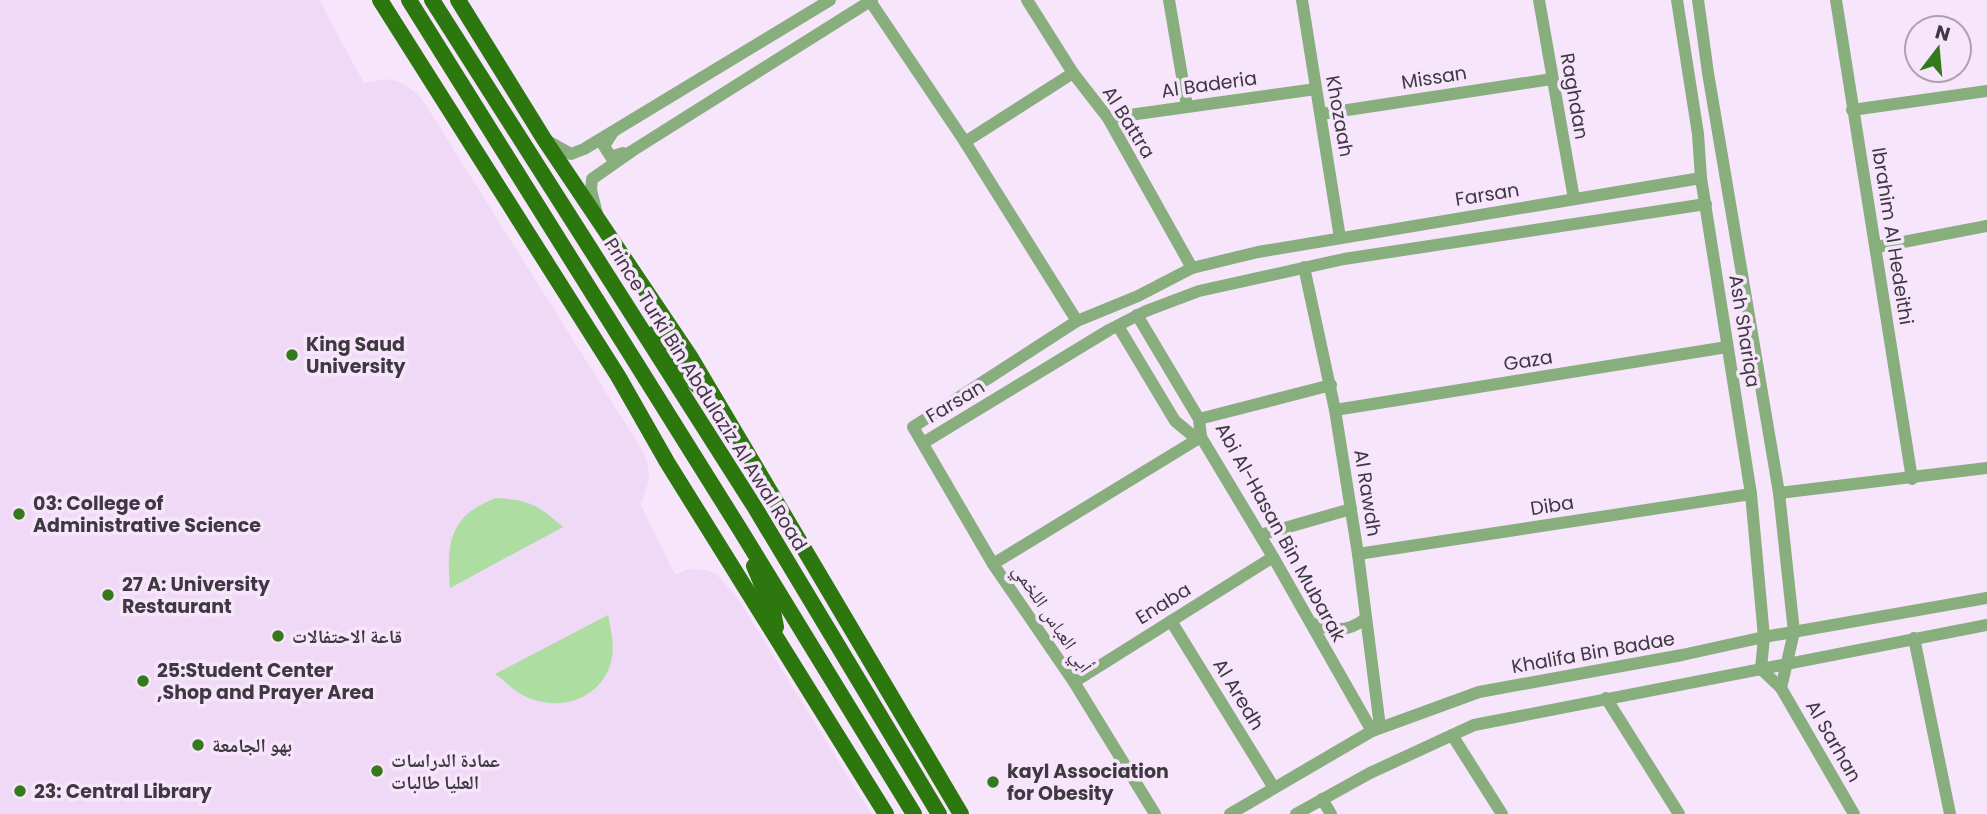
<svg xmlns="http://www.w3.org/2000/svg" width="1987" height="814" font-family="Poppins,'Noto Naskh Arabic',sans-serif">
<style>
.built{fill:#f0d9f6}
.green{fill:#aedda1}
.lines{fill:none;stroke-linecap:round;stroke-linejoin:round}
.minor{stroke:#88ae7e;stroke-width:12}
.major{stroke:#2c780e;stroke-width:16}
.poi-dot{fill:#347a1d;stroke:#f7e5fc;stroke-width:2.5}
.labels{text-anchor:middle;stroke-width:7;stroke-linejoin:round;paint-order:stroke}
.street-label{font-size:19px;fill:#3e3840;stroke:#f7e5fc}
.poi-label{font-size:19px;font-weight:bold;fill:#3e3840;stroke:#f7e5fc;text-anchor:start}
</style>
<rect width="100%" height="100%" fill="#f7e5fc"/>
<path class="built" d="M0 0H319L364 83 385 79 397 81 413 90 422 99 644 453 648 466 649 479 643 500 640 503 675 575 688 569 707 570 716 574 737 597 871 814H0Z"/>
<g class="green">
<path d="M496 498C531 500 537 505 563 527L450 588C446 542 450 515 496 498Z"/>
<path d="M608 615C611 628 614 645 612 658 603 701 556 714 521 694 512 689 504 680 495 674Z"/>
</g>
<g class="lines">
<g class="minor">
<path d="M1027 0 1073 73 1108 118 1192 268"/>
<path d="M1169 0 1187 106"/>
<path d="M1302 0 1340 238"/>
<path d="M1539 0 1574 199"/>
<path d="M1677 0 1698 134 1701 178 1751 494 1764 637 1761 669 1781 688 1854 814"/>
<path d="M1698 0 1708 73 1779 493 1794 632 1781 688"/>
<path d="M1836 0 1912 479"/>
<path d="M870 1 965 142 1077 321"/>
<path d="M1852 110 1987 91"/>
<path d="M1321 114 1552 79"/>
<path d="M1108 118 1316 89"/>
<path d="M613 132 604 146 611 157 623 153"/>
<path d="M544 139 571 154 584 149 830 0"/>
<path d="M965 142 1073 73"/>
<path d="M597 214 591 190 592 179 632 151 872 0"/>
<path d="M1877 247 1987 226"/>
<path d="M1304 267 1335 410 1358 554 1380 727"/>
<path d="M1137 315 1199 419 1201 437 1273 557 1372 731"/>
<path d="M1118 326 1175 421 1192 435 1201 437"/>
<path d="M1335 410 1727 347"/>
<path d="M1199 419 1331 385"/>
<path d="M923 443 1109 330 1146 311 1199 291 1344 259 1706 204"/>
<path d="M1779 493 1987 468"/>
<path d="M1260 535 1351 509"/>
<path d="M1358 554 1751 494"/>
<path d="M993 564 1201 437"/>
<path d="M1171 621 1274 788"/>
<path d="M1311 623C1331 631 1348 633 1366 618"/>
<path d="M1914 638 1950 814"/>
<path d="M1074 682 1273 557"/>
<path d="M1606 698 1679 814"/>
<path d="M1452 735 1502 814"/>
<path d="M1322 799 1331 814"/>
<path d="M1155 814 1074 682 993 564 913 427 1077 321 1138 296 1192 268 1258 252 1701 178"/>
<path d="M1230 814 1372 731 1479 692 1682 655 1764 637 1987 598"/>
<path d="M1296 814 1370 773 1474 725 1987 625"/>
</g>
<g class="major">
<path d="M380 0 618 376 667 462 886 814"/>
<path d="M409 0 741 531 914 814"/>
<path d="M432 0 754 506 939 814"/>
<path d="M458 0 544 139 691 358 961 814"/>
<path d="M655 333 686 374 706 394"/>
<path d="M754 566 773 611 776 627"/>
</g>
</g>
<g class="poi-dot">
<circle cx="292" cy="355" r="7"/>
<circle cx="19" cy="514" r="7"/>
<circle cx="108" cy="595" r="7"/>
<circle cx="278" cy="636" r="7"/>
<circle cx="143" cy="681" r="7"/>
<circle cx="198" cy="745" r="7"/>
<circle cx="377" cy="771" r="7"/>
<circle cx="993" cy="782" r="7"/>
<circle cx="20" cy="791" r="7"/>
</g>
<g class="labels">
<g class="street-label">
<text transform="translate(1434 77) rotate(-9)" y="7">Missan</text>
<text transform="translate(1209 84) rotate(-8)" y="7">Al Baderia</text>
<text transform="translate(1575 96) rotate(80)" y="7">Raghdan</text>
<text transform="translate(1340 116) rotate(80)" y="7">Khozaah</text>
<text transform="translate(1129 122) rotate(58)" y="7">Al Battra</text>
<text transform="translate(1487 194) rotate(-9)" y="7">Farsan</text>
<text transform="translate(1893 236) rotate(81)" y="7">Ibrahim Al Hedeithi</text>
<text transform="translate(1745 331) rotate(81)" y="7">Ash Shariqa</text>
<text transform="translate(1528 360) rotate(-9)" y="7">Gaza</text>
<text transform="translate(706 394) rotate(58)" y="7">Prince Turki Bin Abdulaziz Al Awal Road</text>
<text transform="translate(955 401) rotate(-31)" y="7">Farsan</text>
<text transform="translate(1368 493) rotate(81)" y="7">Al Rawdh</text>
<text transform="translate(1552 505) rotate(-9)" y="7">Diba</text>
<text transform="translate(1281 532) rotate(61)" y="7">Abi Al-Hasan Bin Mubarak</text>
<text transform="translate(1163 603) rotate(-32)" y="7">Enaba</text>
<text transform="translate(1053 618) rotate(56)" y="7">أبي العباس اللخمي</text>
<text transform="translate(1593 652) rotate(-10)" y="7">Khalifa Bin Badae</text>
<text transform="translate(1239 694) rotate(59)" y="7">Al Aredh</text>
<text transform="translate(1834 741) rotate(60)" y="7">Al Sarhan</text>
</g>
<g class="poi-label">
<text x="306" y="351">King Saud<tspan x="306" dy="22">University</tspan></text>
<text x="33" y="510">03: College of<tspan x="33" dy="22">Administrative Science</tspan></text>
<text x="122" y="591">27 A: University<tspan x="122" dy="22">Restaurant</tspan></text>
<text x="292" y="643">قاعة الاحتفالات</text>
<text x="157" y="677">25:Student Center<tspan x="157" dy="22">,Shop and Prayer Area</tspan></text>
<text x="212" y="752">بهو الجامعة</text>
<text x="391" y="767">عمادة الدراسات<tspan x="391" dy="22">العليا طالبات</tspan></text>
<text x="1007" y="778">kayl Association<tspan x="1007" dy="22">for Obesity</tspan></text>
<text x="34" y="798">23: Central Library</text>
</g>
</g>
<g transform="translate(1938 49) rotate(16)"><circle r="33" fill="#f7e5fc" stroke="#ada0b1" stroke-width="2"/>
<path d="M0-5L12 26L0 18L-12 26Z" fill="#347a1d"/>
<text y="-10" font-size="19" font-weight="bold" text-anchor="middle" fill="#3e3840">N</text>
</g>
</svg>
